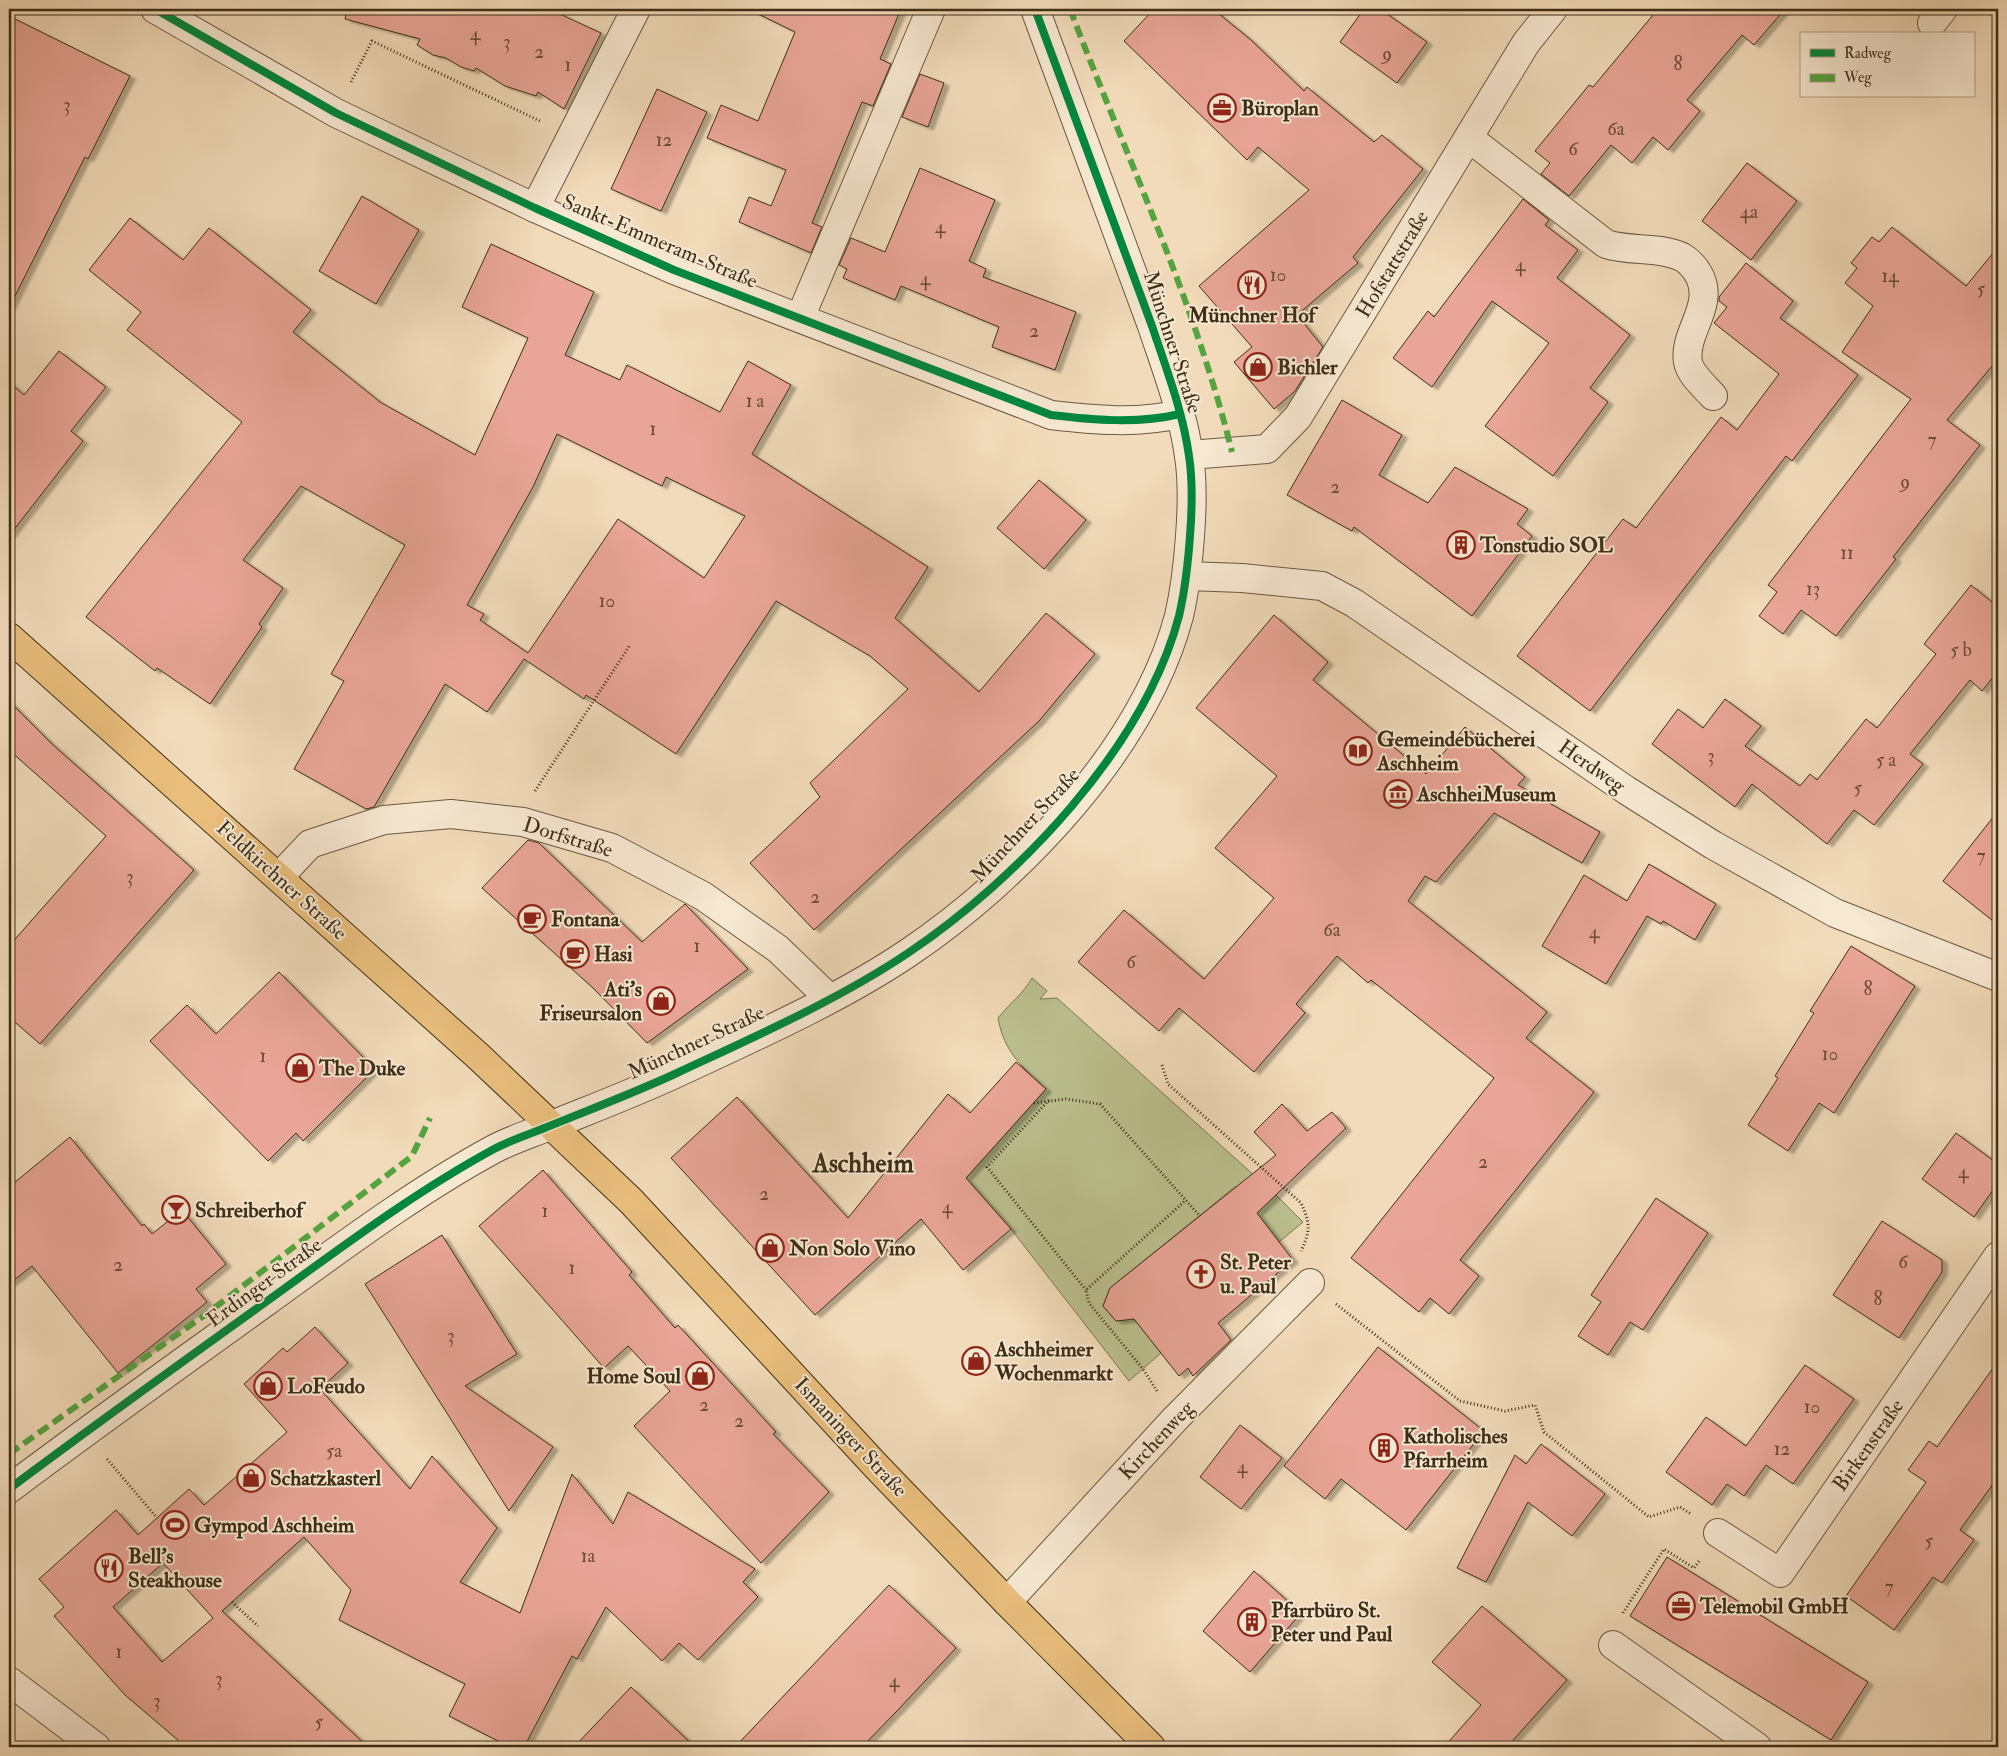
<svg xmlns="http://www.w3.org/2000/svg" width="2007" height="1756" font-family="'IM FELL Double Pica',serif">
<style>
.green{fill:#bcc08f;stroke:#7d7753}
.building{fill:#e9a597;stroke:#3e2e17;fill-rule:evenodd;filter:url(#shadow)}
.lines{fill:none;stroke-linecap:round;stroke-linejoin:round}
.minor-casing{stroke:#6b5940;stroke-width:30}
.major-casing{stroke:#3e2e17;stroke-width:30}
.path{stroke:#3e2e17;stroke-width:3;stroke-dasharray:1 2.5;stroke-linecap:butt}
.minor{stroke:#f7e8d2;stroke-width:28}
.major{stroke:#e9be7d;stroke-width:28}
.quiet{stroke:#54a440;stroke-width:6;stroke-dasharray:12 6;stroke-linecap:butt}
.cycleway-casing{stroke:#f7e8d2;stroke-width:11}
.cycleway{stroke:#00873e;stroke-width:8}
.labels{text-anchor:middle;stroke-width:4;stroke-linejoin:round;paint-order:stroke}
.number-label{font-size:19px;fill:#694c37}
.poi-label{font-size:21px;font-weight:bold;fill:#3e2e17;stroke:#f7e8d2;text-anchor:start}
.street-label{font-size:21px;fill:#3e2e17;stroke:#f7e8d2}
.district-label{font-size:26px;font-weight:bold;fill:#3e2e17;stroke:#f7e8d2}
</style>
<defs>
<filter id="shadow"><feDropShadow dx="5.5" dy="3" stdDeviation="1" flood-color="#0004"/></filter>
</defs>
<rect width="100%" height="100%" fill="#f2dbba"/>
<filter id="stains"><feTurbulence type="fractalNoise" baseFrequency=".004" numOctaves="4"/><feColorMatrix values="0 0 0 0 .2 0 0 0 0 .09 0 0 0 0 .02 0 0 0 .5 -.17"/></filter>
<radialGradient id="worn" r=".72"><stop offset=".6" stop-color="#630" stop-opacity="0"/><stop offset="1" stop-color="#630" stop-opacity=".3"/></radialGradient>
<path class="green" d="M1032 978 1047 991 1040 999 1057 998 1276 1195 1303 1222 1279 1242 1236 1186 1110 1288 1103 1306 1116 1321 1134 1319 1161 1353 1129 1381 1011 1229 966 1178 1046 1089C1022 1067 1004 1052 998 1018 1009 1004 1023 994 1032 978Z"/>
<g class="building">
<path d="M347 9H549L601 33 564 109 538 92 536 96 505 86 476 68 474 71 461 67 446 58 433 55 417 45 420 39 345 19Z"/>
<path d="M748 9H901L880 59 891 64 873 106 862 102 812 223 822 227 811 253 739 222 749 197 771 206 786 170 707 138 721 105 758 121 795 32Z"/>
<path d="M1154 9H1213L1251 40 1304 91 1307 87 1374 142 1382 135 1423 169 1353 257 1358 263 1297 315 1323 347 1295 391 1274 409 1234 362 1252 347 1199 286 1309 190 1258 147 1247 160 1124 41Z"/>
<path d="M1364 9H1380L1427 42 1397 83 1340 42Z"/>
<path d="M1658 9H1785L1754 45 1742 35 1687 100 1700 111 1668 150 1653 137 1632 163 1611 145 1569 196 1541 174 1550 163 1535 151 1589 85 1593 87Z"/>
<path d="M9 16 130 76 88 159 85 157 9 308Z"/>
<path d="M920 74 944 83 928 127 902 117Z"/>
<path d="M657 89 707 112 661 211 611 189Z"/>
<path d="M1747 163 1797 201 1751 260 1702 221Z"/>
<path d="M920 168 995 200 969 261 986 269 983 277 1076 312 1055 370 992 347 999 327 901 286 895 300 843 278 847 269 839 265 851 238 885 252Z"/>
<path d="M362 196 419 230 376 304 319 271Z"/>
<path d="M1523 199 1549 220 1545 225 1578 250 1557 278 1630 335 1590 388 1608 402 1553 476 1485 426 1549 343 1492 301 1432 387 1393 358 1428 311 1434 317Z"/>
<path d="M130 218 183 260 209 228 311 310 293 332 380 402 475 455 528 338 462 307 491 244 594 292 565 355 620 380 627 365 720 412 748 361 791 385 752 454 928 567 895 618 979 692 1046 613 1095 654 1039 721 814 930 750 863 820 797 810 783 908 689 870 656 776 601 676 754 586 695 584 699 524 659 487 712 445 684 374 807 366 809 294 769 344 681 331 674 405 545 301 486 243 560 283 588 259 624 262 627 210 704 157 668 155 671 86 617 242 422 127 330 141 312 89 270ZM557 434 662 486 666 477 745 516 704 578 618 519 528 653 480 620 484 614 467 605 533 487Z"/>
<path d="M1892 227 1966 286 1998 247V359L1947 420 1980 445 1893 557 1896 559 1836 636 1801 610 1783 634 1759 616 1777 592 1768 585 1911 399 1842 352 1873 306 1845 283 1857 268 1851 263 1872 237 1879 242Z"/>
<path d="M1746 263 1793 301 1780 318 1858 375 1792 461 1786 456 1590 711 1517 656 1623 519 1636 528 1721 417 1737 430 1779 374 1714 323 1727 307 1719 301V297Z"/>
<path d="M59 351 106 387 71 431 83 441 9 536V382L24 395Z"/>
<path d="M1342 400 1402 435 1379 475 1428 503 1455 467 1528 509 1517 524 1532 536 1472 616 1354 527 1352 531 1287 495Z"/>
<path d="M1039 480 1086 520 1044 569 997 528Z"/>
<path d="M1971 585 1998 607V671L1982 691 1970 680 1910 754 1923 764 1874 825 1854 810 1827 844 1752 784 1735 807 1652 744 1678 709 1703 728 1725 699 1761 726 1745 746 1800 786 1810 774 1817 780 1866 719 1877 728 1936 654 1924 644Z"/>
<path d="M1274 615 1328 662 1313 680 1426 774 1465 727 1525 777 1518 785 1600 832 1582 863 1494 813 1436 882 1425 876 1408 901 1547 1012 1526 1038 1594 1092 1460 1260 1479 1276 1449 1314 1430 1298 1419 1312 1351 1258 1494 1078 1371 980 1368 983 1337 956 1296 1004 1305 1013 1254 1072 1179 1008 1159 1031 1078 962 1124 910 1204 979 1274 898 1215 848 1277 776 1196 708Z"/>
<path d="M9 701 52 744 194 870 40 1044 9 1017V946L106 836 9 750Z"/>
<path d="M1998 811V925L1943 881Z"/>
<path d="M528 840 539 843 642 942 685 904 748 969 647 1043 593 988 482 888Z"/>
<path d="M1649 864 1716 904 1695 940 1663 921 1661 924 1647 916 1606 984 1542 946 1584 875 1627 901Z"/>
<path d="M1851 946 1915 986 1834 1113 1819 1103 1788 1151 1748 1125 1778 1078 1775 1076 1814 1013 1810 1011Z"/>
<path d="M279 972 375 1069 303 1141 296 1133 268 1161 150 1041 187 1005 216 1034Z"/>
<path d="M1016 1062 1046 1089 966 1178 1011 1229 963 1270 921 1219 815 1315 671 1158 737 1097 848 1218 948 1094 970 1113Z"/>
<path d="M1282 1104 1307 1131 1332 1112 1346 1128 1257 1213 1293 1260 1218 1323 1231 1340 1193 1376 1188 1368 1179 1376 1134 1319 1116 1321 1103 1306 1110 1288 1276 1155 1254 1132Z"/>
<path d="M1956 1133 1998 1164V1183L1974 1217 1922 1179Z"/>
<path d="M70 1137 142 1226 144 1224 152 1234 182 1210 226 1264 196 1289 207 1302 118 1373 32 1266 9 1284V1187Z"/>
<path d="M543 1170 632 1272 629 1275 675 1328 678 1325 776 1432 773 1434 829 1492 761 1563 634 1426 670 1391 628 1346 604 1368 479 1226Z"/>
<path d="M1656 1198 1708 1233 1643 1330 1630 1322 1608 1355 1578 1336 1601 1302 1591 1295Z"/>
<path d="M1882 1221 1942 1260V1272L1899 1338 1833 1295Z"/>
<path d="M442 1235 517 1354 465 1386 553 1447 509 1511 365 1284Z"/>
<path d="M315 1327 348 1363 320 1389 410 1489 432 1456 497 1528 460 1582 520 1613 572 1474 613 1524 628 1492 755 1569 743 1582 758 1597 698 1660 679 1643 662 1661 606 1607 577 1659 572 1656 524 1747H510L449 1716 465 1684 339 1620 351 1590 304 1537 222 1611 368 1747H186L125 1695 54 1616 64 1607 39 1579 116 1510 138 1535 189 1489 204 1505 287 1432 244 1384 283 1348 287 1352ZM163 1563 213 1618 162 1662 113 1607Z"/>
<path d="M1378 1347 1484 1431 1406 1530 1341 1479 1325 1499 1284 1466Z"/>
<path d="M1998 1361V1477L1960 1530 1974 1540 1942 1583 1933 1577 1894 1630 1846 1596 1926 1482 1908 1470 1929 1441 1937 1447Z"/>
<path d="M1805 1365 1854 1399 1793 1484 1766 1465 1744 1496 1727 1484 1712 1505 1666 1472 1706 1417 1746 1446Z"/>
<path d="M1240 1425 1282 1458 1241 1509 1200 1477Z"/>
<path d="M1541 1444 1605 1494 1572 1536 1528 1502 1486 1582 1457 1568 1515 1455 1526 1464Z"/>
<path d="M1667 1557 1868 1682 1831 1740 1630 1616Z"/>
<path d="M1254 1571 1301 1613 1250 1672 1203 1631Z"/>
<path d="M889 1585 956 1648 896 1712 862 1747H735Z"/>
<path d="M1482 1606 1567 1680 1507 1747H1444L1481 1705 1432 1662Z"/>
<path d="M631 1687 695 1747H574Z"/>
</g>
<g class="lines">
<defs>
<g id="minor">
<path d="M155 9 336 113 535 208 674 270 1051 415C1093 420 1138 424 1180 414"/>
<path d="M1932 23 1943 9"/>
<path d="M1469 138 1606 244C1630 252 1658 246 1682 257 1689 261 1696 269 1700 277 1714 307 1683 333 1688 362 1690 374 1705 387 1713 396"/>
<path d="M535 208 636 9"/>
<path d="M800 318 931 9"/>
<path d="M1189 455 1267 449 1298 417 1526 43 1553 9"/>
<path d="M1187 576 1242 578 1322 586 1354 603 1626 790 1713 845 1835 913 1998 977"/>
<path d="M279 877 310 844 384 820 451 814 523 822 612 848 703 896 778 949 829 998"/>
<path d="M9 1489C93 1426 178 1365 263 1304 338 1250 413 1193 494 1149 513 1139 533 1133 552 1125 594 1108 636 1092 677 1073 752 1038 840 999 908 953 1018 879 1144 748 1179 616 1185 590 1188 564 1190 536 1192 510 1193 482 1189 456 1183 412 1166 368 1152 326L1035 9"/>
<path d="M1718 1533 1780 1573 1998 1256"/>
<path d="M1007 1602 1175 1419 1310 1283"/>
<path d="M1613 1645 1757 1747"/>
<path d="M9 1681 96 1747"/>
</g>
<path id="major" d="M9 637 478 1056 631 1201 877 1467 1007 1602 1151 1747"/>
</defs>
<use href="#minor" class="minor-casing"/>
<use href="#major" class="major-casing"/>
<g class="path">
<path d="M351 82 372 41 542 122"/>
<path d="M535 791 630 645"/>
<path d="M1162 1065 1168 1084 1301 1203C1310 1223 1311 1230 1301 1251"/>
<path d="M1049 1100 987 1167 1086 1290"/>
<path d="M1034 1103 1066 1099 1100 1104 1199 1215"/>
<path d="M1336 1304 1460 1401 1505 1411 1535 1405 1544 1432 1649 1517 1680 1507 1691 1514"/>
<path d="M1157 1391 1143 1369 1089 1303 1086 1290 1186 1200"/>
<path d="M107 1459 157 1518"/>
<path d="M232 1602 258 1626"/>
<path d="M1623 1613 1664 1549 1694 1568 1700 1560"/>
</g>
<use href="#minor" class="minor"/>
<use href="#major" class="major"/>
<g class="quiet">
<path d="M1070 9C1126 156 1194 299 1232 452"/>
<path d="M9 1454 209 1312 412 1156 430 1118"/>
</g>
<defs>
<g id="cycleway">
<path d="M155 9 336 113 535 208 674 270 1051 415C1093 420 1138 424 1180 414"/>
<path d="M9 1489C93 1426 178 1365 263 1304 338 1250 413 1193 494 1149 513 1139 533 1133 552 1125 594 1108 636 1092 677 1073 752 1038 840 999 908 953 1018 879 1144 748 1179 616 1185 590 1188 564 1190 536 1192 510 1193 482 1189 456 1183 412 1166 368 1152 326L1035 9"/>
</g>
</defs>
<use href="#cycleway" class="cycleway-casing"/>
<use href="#cycleway" class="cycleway"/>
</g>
<defs>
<symbol id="office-ring" viewBox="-11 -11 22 22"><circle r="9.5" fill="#f7e8d2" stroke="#8f2418" stroke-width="1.5"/><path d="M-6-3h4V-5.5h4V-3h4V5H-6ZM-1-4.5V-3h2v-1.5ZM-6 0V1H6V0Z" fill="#8f2418"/></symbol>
<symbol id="restaurant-ring" viewBox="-11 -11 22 22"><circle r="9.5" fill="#f7e8d2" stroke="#8f2418" stroke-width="1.5"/><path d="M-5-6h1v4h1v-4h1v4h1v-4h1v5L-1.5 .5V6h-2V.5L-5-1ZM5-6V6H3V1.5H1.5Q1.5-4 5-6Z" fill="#8f2418"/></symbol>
<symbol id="shop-ring" viewBox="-11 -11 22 22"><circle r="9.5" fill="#f7e8d2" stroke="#8f2418" stroke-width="1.5"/><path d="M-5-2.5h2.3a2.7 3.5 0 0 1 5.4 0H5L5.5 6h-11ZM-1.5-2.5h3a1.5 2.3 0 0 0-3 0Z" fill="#8f2418"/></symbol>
<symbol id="building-ring" viewBox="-11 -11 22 22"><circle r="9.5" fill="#f7e8d2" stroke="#8f2418" stroke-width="1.5"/><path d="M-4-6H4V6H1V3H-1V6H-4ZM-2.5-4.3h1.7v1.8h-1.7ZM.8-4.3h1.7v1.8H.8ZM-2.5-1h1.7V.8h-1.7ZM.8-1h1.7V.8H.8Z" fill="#8f2418"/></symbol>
<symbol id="library-ring" viewBox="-11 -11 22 22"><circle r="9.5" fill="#f7e8d2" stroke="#8f2418" stroke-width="1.5"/><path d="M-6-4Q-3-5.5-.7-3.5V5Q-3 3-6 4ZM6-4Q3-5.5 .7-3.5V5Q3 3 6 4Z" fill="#8f2418"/></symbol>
<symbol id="museum-ring" viewBox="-11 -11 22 22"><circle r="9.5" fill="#f7e8d2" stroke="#8f2418" stroke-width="1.5"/><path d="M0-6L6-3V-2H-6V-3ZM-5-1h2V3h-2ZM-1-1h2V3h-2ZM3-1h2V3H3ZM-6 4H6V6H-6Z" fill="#8f2418"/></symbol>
<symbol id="cafe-ring" viewBox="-11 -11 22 22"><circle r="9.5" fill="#f7e8d2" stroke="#8f2418" stroke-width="1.5"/><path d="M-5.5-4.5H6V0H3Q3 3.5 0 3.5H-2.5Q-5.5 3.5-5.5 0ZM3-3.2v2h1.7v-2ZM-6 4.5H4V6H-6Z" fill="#8f2418"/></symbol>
<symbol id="bar-ring" viewBox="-11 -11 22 22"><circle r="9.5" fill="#f7e8d2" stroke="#8f2418" stroke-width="1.5"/><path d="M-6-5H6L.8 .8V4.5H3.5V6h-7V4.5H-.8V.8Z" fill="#8f2418"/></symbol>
<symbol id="church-ring" viewBox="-11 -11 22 22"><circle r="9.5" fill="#f7e8d2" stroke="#8f2418" stroke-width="1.5"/><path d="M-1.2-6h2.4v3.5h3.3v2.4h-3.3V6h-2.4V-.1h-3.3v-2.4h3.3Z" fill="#8f2418"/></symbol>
<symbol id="stadium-ring" viewBox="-11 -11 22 22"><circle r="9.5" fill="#f7e8d2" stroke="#8f2418" stroke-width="1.5"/><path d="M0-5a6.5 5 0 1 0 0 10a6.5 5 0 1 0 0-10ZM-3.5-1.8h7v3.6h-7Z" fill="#8f2418"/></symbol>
</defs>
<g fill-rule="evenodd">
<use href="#office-ring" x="1206" y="92" width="32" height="32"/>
<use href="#restaurant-ring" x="1236" y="269" width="32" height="32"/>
<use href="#shop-ring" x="1242" y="351" width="32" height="32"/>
<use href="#building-ring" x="1445" y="529" width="32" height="32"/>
<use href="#library-ring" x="1342" y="735" width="32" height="32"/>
<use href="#museum-ring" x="1382" y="778" width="32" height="32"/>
<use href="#cafe-ring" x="516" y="903" width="32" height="32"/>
<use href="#cafe-ring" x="559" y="938" width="32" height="32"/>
<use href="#shop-ring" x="645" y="985" width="32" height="32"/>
<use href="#shop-ring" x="284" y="1052" width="32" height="32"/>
<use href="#bar-ring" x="160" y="1194" width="32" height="32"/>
<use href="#shop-ring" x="754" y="1232" width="32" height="32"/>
<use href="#church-ring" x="1185" y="1258" width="32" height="32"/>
<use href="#shop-ring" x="960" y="1345" width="32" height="32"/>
<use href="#shop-ring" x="684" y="1360" width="32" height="32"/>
<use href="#shop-ring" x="252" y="1370" width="32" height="32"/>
<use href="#building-ring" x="1368" y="1432" width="32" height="32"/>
<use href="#shop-ring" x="235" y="1462" width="32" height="32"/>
<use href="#stadium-ring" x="159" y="1509" width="32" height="32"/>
<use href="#restaurant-ring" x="93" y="1552" width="32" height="32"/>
<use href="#office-ring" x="1665" y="1590" width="32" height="32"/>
<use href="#building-ring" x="1236" y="1606" width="32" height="32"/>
</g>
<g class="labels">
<g class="number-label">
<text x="475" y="40">4</text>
<text x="507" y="48">3</text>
<text x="539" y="58">2</text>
<text x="1387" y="60">9</text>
<text x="1678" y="70">8</text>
<text x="568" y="71">1</text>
<text x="67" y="111">3</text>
<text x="1616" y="135">6a</text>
<text x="664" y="146">12</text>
<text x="1573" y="155">6</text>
<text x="1749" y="218">4a</text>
<text x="940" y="233">4</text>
<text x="1520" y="271">4</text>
<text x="1278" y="281">10</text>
<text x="1890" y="282">14</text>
<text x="925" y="285">4</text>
<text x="1981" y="295">5</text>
<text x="1034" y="337">2</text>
<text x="755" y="407">1 a</text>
<text x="653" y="435">1</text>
<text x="1932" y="446">7</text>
<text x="1905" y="488">9</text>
<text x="1335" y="493">2</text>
<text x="1847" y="559">11</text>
<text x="1813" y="595">13</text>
<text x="607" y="607">10</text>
<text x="1961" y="656">5 b</text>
<text x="1711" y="762">3</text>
<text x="1886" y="766">5 a</text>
<text x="1858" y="794">5</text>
<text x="1981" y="862">7</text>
<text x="130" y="883">3</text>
<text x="815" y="903">2</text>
<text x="1332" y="936">6a</text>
<text x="1594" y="938">4</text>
<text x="697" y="952">1</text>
<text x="1131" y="968">6</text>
<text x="1868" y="995">8</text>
<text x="1830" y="1060">10</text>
<text x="263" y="1062">1</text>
<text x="1483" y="1168">2</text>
<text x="1963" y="1178">4</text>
<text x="764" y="1200">2</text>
<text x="947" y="1213">4</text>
<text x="545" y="1217">1</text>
<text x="1903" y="1268">6</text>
<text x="118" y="1271">2</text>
<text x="572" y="1274">1</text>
<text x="1878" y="1305">8</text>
<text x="451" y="1342">3</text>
<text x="704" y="1411">2</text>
<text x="1812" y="1413">10</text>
<text x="739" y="1427">2</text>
<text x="1782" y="1455">12</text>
<text x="334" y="1457">5a</text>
<text x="1242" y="1473">4</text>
<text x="1929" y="1547">5</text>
<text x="588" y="1562">1a</text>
<text x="1889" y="1593">7</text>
<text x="119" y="1658">1</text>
<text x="219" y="1685">3</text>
<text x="894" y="1687">4</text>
<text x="157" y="1707">3</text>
<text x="319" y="1728">5</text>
</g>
<g class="poi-label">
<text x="1241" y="115">Büroplan</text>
<text x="1252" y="322" text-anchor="middle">Münchner Hof</text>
<text x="1277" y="374">Bichler</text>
<text x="1480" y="552">Tonstudio SOL</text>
<text x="1377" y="746">Gemeindebücherei<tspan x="1377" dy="24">Aschheim</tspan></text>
<text x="1417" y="801">AschheiMuseum</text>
<text x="551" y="926">Fontana</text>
<text x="594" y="961">Hasi</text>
<text x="642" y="996" text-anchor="end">Ati's<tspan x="642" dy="24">Friseursalon</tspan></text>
<text x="319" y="1075">The Duke</text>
<text x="195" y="1217">Schreiberhof</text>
<text x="789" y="1255">Non Solo Vino</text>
<text x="1220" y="1269">St. Peter<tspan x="1220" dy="24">u. Paul</tspan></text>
<text x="995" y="1356">Aschheimer<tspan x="995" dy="24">Wochenmarkt</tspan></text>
<text x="681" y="1383" text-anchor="end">Home Soul</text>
<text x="287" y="1393">LoFeudo</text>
<text x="1403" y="1443">Katholisches<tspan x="1403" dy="24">Pfarrheim</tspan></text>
<text x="270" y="1485">Schatzkasterl</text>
<text x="194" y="1532">Gympod Aschheim</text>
<text x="128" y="1563">Bell's<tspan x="128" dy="24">Steakhouse</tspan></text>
<text x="1700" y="1613">Telemobil GmbH</text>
<text x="1271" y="1617">Pfarrbüro St.<tspan x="1271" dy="24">Peter und Paul</tspan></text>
</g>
<g class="street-label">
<text transform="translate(660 241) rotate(23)" y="7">Sankt-Emmeram-Straße</text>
<text transform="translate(1392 264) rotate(-59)" y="7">Hofstattstraße</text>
<text transform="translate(1173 342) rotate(72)" y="7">Münchner Straße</text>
<text transform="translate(1592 766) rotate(35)" y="7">Herdweg</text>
<text transform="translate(1025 825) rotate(-47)" y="7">Münchner Straße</text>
<text transform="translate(568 837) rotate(17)" y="7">Dorfstraße</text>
<text transform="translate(282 880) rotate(42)" y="7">Feldkirchner Straße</text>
<text transform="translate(696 1042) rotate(-25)" y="7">Münchner Straße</text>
<text transform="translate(264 1282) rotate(-36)" y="7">Erdinger Straße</text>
<text transform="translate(851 1437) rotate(47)" y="7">Ismaninger Straße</text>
<text transform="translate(1156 1440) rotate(-47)" y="7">Kirchenweg</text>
<text transform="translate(1868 1445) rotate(-55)" y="7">Birkenstraße</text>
</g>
<g class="district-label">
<text x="863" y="1172">Aschheim</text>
</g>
</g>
<rect width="2007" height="1756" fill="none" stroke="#f2dbba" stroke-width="30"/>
<rect x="10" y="10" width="1987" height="1736" fill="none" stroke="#3e2e17" stroke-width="2.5"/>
<rect x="15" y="15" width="1977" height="1726" fill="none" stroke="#3e2e17"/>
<rect x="1800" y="32" width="175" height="65" fill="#f7e8d2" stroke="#ad9e87"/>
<rect x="1810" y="49" width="25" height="8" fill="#00873e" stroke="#ad9e87"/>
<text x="1844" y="58" font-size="15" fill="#3e2e17">Radweg</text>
<rect x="1810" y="74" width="25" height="8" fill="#54a440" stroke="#ad9e87"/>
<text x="1844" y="82" font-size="15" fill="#3e2e17">Weg</text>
<rect width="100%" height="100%" filter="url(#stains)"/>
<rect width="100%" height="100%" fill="url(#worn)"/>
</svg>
